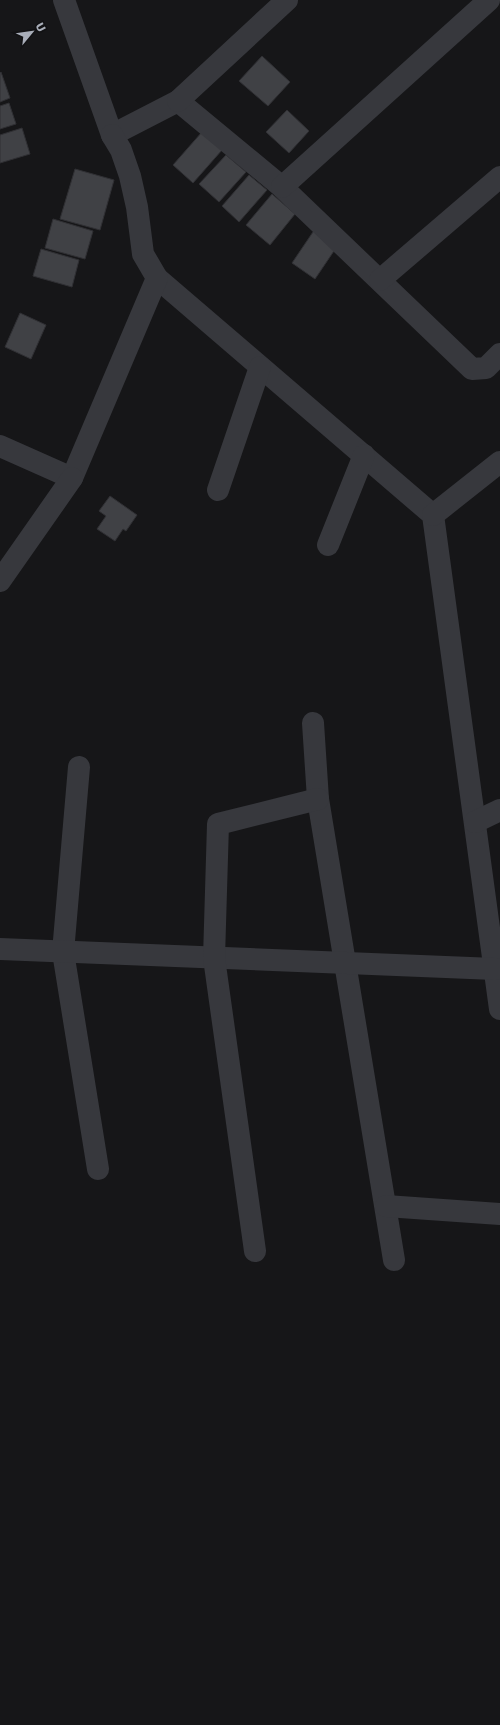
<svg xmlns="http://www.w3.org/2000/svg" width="500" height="1725" font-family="'DejaVu Sans',sans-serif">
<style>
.building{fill:#404145;stroke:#303034}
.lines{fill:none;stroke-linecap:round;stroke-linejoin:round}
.minor{stroke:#37383d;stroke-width:22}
</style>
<rect width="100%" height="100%" fill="#161618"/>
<g class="building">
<path d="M262 56 290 82 268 106 239 81Z"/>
<path d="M1 72 10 98 0 102V73Z"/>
<path d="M9 103 16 124 0 129V106Z"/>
<path d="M287 110 309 131 289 153 266 132Z"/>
<path d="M22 128 30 154 0 163V135Z"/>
<path d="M202 132 222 150 193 183 173 165Z"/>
<path d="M226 155 246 172 219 202 199 184Z"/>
<path d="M75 169 114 180 100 230 60 219Z"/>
<path d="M249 175 267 190 239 222 222 206Z"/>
<path d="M272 194 295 214 270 245 246 225Z"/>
<path d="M53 219 93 231 85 259 45 248Z"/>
<path d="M315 229 338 245 315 279 292 263Z"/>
<path d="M41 249 79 260 72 287 33 276Z"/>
<path d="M20 313 46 325 31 359 5 347Z"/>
<path d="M110 496 137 515 126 531 123 529 115 541 97 529 106 516 99 511Z"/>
</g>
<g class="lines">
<g class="minor">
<path d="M64 0 112 135 178 101 282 187 472 369 486 368 500 354"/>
<path d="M178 101 287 0"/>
<path d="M282 187 489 0"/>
<path d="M157 278 433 515 500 1009"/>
<path d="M380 280 500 177"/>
<path d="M0 446 72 478 157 278 143 254 137 207 130 176 121 150 112 135"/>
<path d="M218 490 260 367"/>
<path d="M433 515 500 462"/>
<path d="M328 545 364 455"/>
<path d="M0 581 72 478"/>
<path d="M313 723 318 799 394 1260"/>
<path d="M79 767 63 952 98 1169"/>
<path d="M475 822 500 810"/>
<path d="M0 949 495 969"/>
<path d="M386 1206 500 1214"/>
<path d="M255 1251 214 958 218 824 318 799"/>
</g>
</g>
<g transform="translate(32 32) rotate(61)" stroke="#111113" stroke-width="3" paint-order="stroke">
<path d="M0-3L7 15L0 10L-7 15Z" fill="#a8adb8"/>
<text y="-6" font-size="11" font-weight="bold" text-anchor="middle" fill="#a8adb8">U</text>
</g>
</svg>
